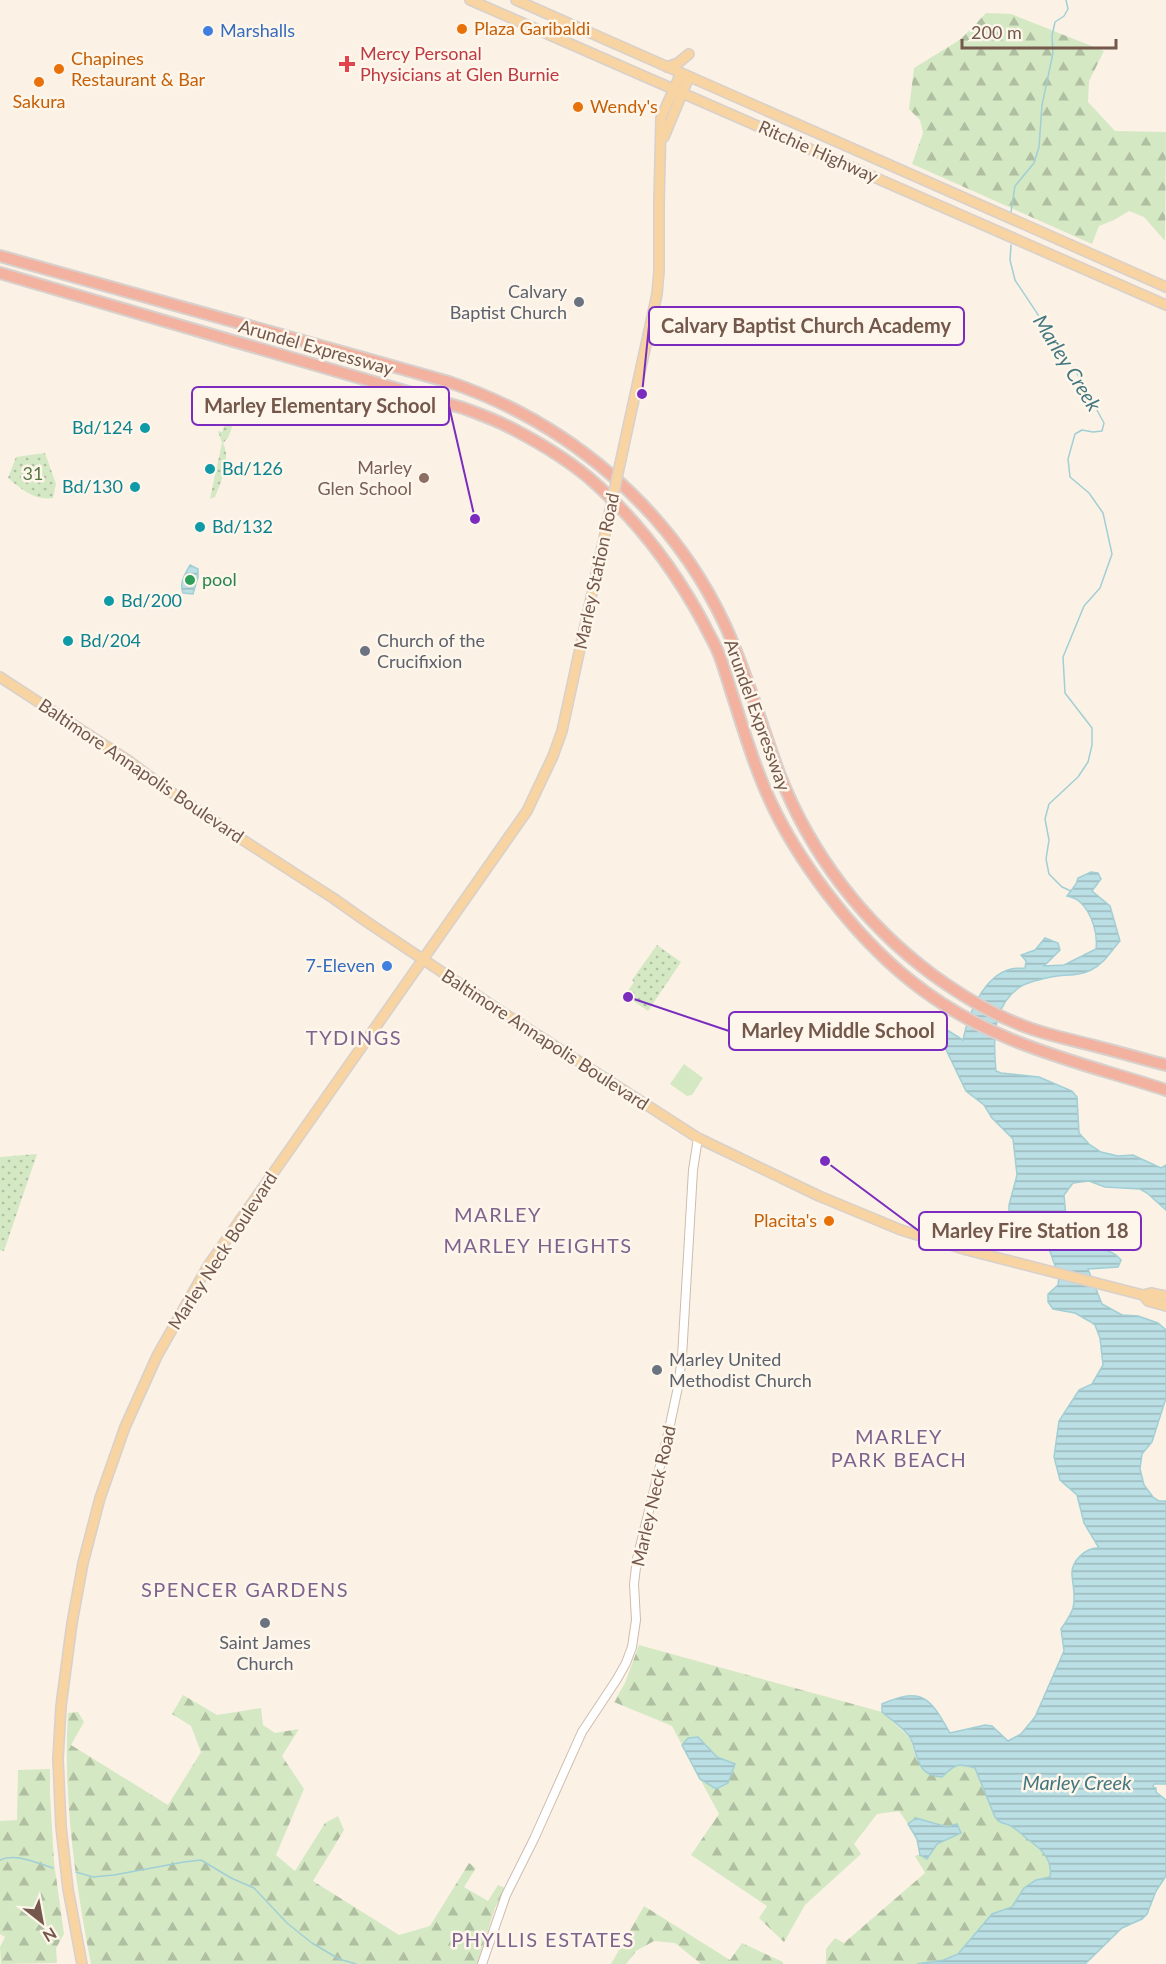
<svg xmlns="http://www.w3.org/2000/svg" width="1166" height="1964" font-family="Lato,sans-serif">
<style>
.green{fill:#d4e8c4}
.forest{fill:url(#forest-firs)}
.park{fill:url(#park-dots)}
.water{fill:url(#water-rules);stroke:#a1cfd5;stroke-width:1.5}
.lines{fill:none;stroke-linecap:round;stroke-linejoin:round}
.stream{stroke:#a1cfd5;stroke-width:1.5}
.minor-casing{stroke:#cebcaf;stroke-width:10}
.major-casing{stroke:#d8d0cd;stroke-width:12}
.highway-casing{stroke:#d8d0cd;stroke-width:14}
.minor{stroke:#fff;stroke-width:8}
.major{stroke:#f7d4a1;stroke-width:9}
.highway{stroke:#f3b29f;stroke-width:10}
.major-bridge-casing{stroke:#d8d0cd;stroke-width:12;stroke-linecap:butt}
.major-bridge{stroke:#f7d4a1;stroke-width:9}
.food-dot{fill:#e8710a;stroke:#fef6eb;stroke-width:2}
.shop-dot{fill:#3f7fe0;stroke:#fef6eb;stroke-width:2}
.health-dot{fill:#e0444e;stroke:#fef6eb;stroke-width:2}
.worship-dot{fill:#6b7280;stroke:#fef6eb;stroke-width:2}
.culture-dot{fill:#0f9aa8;stroke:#fef6eb;stroke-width:2}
.education-dot{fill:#8d6e63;stroke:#fef6eb;stroke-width:2}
.leisure-dot{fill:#2e9e5b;stroke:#fef6eb;stroke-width:2}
.labels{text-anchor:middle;stroke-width:5;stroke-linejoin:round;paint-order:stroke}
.food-label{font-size:18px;fill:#c56008;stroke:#fef6eb;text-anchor:start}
.shop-label{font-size:18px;fill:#366cbe;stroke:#fef6eb;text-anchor:start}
.health-label{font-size:18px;fill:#be3a42;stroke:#fef6eb;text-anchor:start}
.street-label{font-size:18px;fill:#73584b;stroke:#fef6eb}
.worship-label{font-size:18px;fill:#5b616d;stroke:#fef6eb;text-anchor:start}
.culture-label{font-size:18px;fill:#0d838f;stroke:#fef6eb;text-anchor:start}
.education-label{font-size:18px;fill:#785e54;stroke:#fef6eb;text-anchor:end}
.park-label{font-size:18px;fill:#557844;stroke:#fef6eb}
.leisure-label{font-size:18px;fill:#27864d;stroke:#fef6eb;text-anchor:start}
.water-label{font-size:20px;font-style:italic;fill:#43777f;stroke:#fef6eb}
.neighbourhood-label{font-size:20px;letter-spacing:1.5px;fill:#7f638f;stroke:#fef6eb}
.leader{fill:none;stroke:#7b2cbf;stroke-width:2}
.callout-dot{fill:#7b2cbf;stroke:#fef6eb;stroke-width:2}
.callout{fill:#fef6eb;stroke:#7b2cbf;stroke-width:2}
.callout-label{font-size:20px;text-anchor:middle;font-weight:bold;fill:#73584b}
</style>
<defs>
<pattern id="forest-firs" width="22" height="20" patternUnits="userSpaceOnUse" patternTransform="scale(1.5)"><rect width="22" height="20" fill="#d4e8c4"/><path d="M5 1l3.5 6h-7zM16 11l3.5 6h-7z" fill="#b0bfa1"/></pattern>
<pattern id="park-dots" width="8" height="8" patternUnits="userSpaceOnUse" patternTransform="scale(1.5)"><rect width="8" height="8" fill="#d4e8c4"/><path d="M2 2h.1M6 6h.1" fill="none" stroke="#b0bfa1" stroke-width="1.8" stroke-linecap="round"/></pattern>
<pattern id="water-rules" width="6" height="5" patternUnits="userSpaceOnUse" patternTransform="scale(1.5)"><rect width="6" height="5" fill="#badfe4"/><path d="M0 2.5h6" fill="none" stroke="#9cb8bb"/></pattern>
</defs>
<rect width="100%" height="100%" fill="#fbf2e5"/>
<path class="green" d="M684 1064 703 1078 692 1095 687 1096 670 1084Z"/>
<g class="forest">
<path d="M986 13 1011 14 1104 51 1089 81 1088 102 1115 131 1166 132 1165 241 1144 217 1129 211 1114 220 1099 226 1092 244 912 164 923 133 920 120 909 109 914 68 961 39Z"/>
<path d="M639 1645 882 1712 910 1738 917 1761 942 1777C955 1764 957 1763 975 1768L995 1817C1001 1825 1003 1822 1011 1826 1016 1829 1022 1834 1026 1838 1040 1849 1053 1858 1050 1877L1036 1880 1024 1888 1012 1907 992 1914 958 1954 944 1960 917 1964H826V1949L835 1938 844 1943 925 1873 915 1856 920 1855 927 1858 937 1844 961 1832 957 1824 947 1827 916 1818 908 1824 899 1811 877 1814 854 1844 861 1854 805 1905 784 1942 759 1918 767 1906 691 1855 719 1814 700 1779 716 1789 728 1783 735 1764 717 1757 698 1737 688 1738 682 1745 672 1726 614 1702 625 1683Z"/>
<path d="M183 1695 217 1715 261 1708 263 1725 275 1733 299 1729 282 1756 304 1789 276 1855 295 1871 325 1823 338 1816 344 1830 313 1881 399 1935 430 1926 469 1863 476 1868 464 1887 488 1901 498 1885 505 1888 495 1908 477 1964H91C75 1881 63 1797 68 1713L78 1712 84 1722 71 1745 168 1805 201 1752 191 1726 172 1714Z"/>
<path d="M50 1769V1795L54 1862 64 1934 56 1948 57 1963 1 1964 0 1947 5 1937 0 1934V1821L17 1820 18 1770Z"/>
<path d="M644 1906 730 1960 742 1943 783 1962V1964H701L675 1943 654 1941 636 1951 626 1964H611Z"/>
</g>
<g class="park">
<path d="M225 423 230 424 232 427 228 438 223 443C231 458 222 481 215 497L210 499 222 443 218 431 222 432Z"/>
<path d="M45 453 56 484 53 498C35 501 21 489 8 478L16 457Z"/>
<path d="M657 945 681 962 648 1011 625 995 634 982 632 980Z"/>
<path d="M37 1154 4 1251 0 1250V1157Z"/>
</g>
<g class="water">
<path d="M190 565 198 569V577L193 594 183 593C179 583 185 574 190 565Z"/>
<path d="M1091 872 1098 873 1101 879 1092 891 1110 906 1120 941C1110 952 1105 963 1091 970 1078 977 1065 974 1051 977 1042 979 1027 982 1020 987 992 1006 993 1041 996 1071L1001 1073 1039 1077 1072 1091 1077 1097 1079 1133 1089 1144 1101 1152 1118 1156 1133 1155 1161 1168 1166 1165V1210L1147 1193 1140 1189 1105 1187 1089 1181 1073 1183 1064 1195 1066 1217C1055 1226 1057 1238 1068 1247 1084 1247 1111 1246 1121 1260L1118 1267 1088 1269 1102 1304 1122 1315 1138 1316 1158 1323 1166 1330V1398L1152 1442 1142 1454 1140 1469 1144 1485 1153 1497 1159 1501H1166V1784H1154L1153 1787 1156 1788V1792L1166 1800V1876L1156 1891 1147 1914 1142 1919 1122 1928 1085 1964H917L944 1960 958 1954 992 1914 1012 1907 1024 1888 1036 1880 1050 1877C1053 1858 1040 1848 1026 1838 1022 1834 1016 1829 1011 1826 1003 1822 1001 1825 995 1817L975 1768C957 1763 955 1764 942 1777 916 1776 918 1755 911 1739 906 1729 891 1720 882 1712V1704C923 1686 930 1698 950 1733L985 1725 992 1726 1008 1741 1021 1734 1035 1717 1064 1651 1061 1629C1065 1623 1071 1615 1073 1608 1076 1595 1073 1588 1072 1575 1071 1561 1086 1547 1099 1548L1084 1523 1077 1495 1060 1480 1054 1457 1059 1421 1079 1390 1092 1384 1103 1365 1100 1338 1095 1325 1089 1321 1075 1313 1053 1309 1048 1302V1294L1058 1285 1059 1277 1047 1243 1035 1234 1019 1230 1009 1220V1205L1017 1175 1013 1139 992 1118 984 1105 966 1091 939 1035 944 1028 963 1040C968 1015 983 976 1011 969 1015 968 1021 968 1025 968L1026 961 1021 955 1035 950 1045 938 1058 943 1060 950 1044 966 1064 965 1096 949C1098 934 1092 913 1080 902 1077 899 1071 897 1067 896L1076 884 1078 878Z"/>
<path d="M698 1737 717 1757 735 1764 728 1783 716 1789 700 1779 682 1745 688 1738Z"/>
<path d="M916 1818 947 1827 957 1824 961 1833 937 1844 927 1859 920 1855 917 1839 908 1824Z"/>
</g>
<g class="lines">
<g class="stream">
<path d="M1011 212 1015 186 1034 163 1039 147 1042 105 1053 53 1052 36 1055 22 1064 16 1068 9 1066 0"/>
<path d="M1011 245 1010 260 1015 280 1078 375 1104 423 1102 431 1093 432 1082 430 1075 434 1068 459 1070 477 1089 493 1103 513 1112 554 1100 588 1084 606 1063 657 1065 693 1092 728V745L1088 762 1078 777 1049 804 1045 819 1049 840 1046 859 1049 874 1062 887 1071 891"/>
<path d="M0 1860C16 1853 37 1863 53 1868"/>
<path d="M76 1872 93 1877 114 1875 184 1862 201 1860 231 1878 254 1888 287 1923 312 1943 339 1959 356 1964"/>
</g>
<defs>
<path id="minor" d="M482 1964 506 1895 534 1839 582 1732 617 1679 626 1663 632 1647 636 1620 634 1584 637 1559 668 1434 678 1387 682 1357 693 1170 698 1138"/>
<g id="major">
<path d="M470 0 1166 305"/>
<path d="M516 0 1166 287"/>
<path d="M667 67 678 63 689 54"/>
<path d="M664 137 689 77"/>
<path d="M621 459 657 294 659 271V203L661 118 681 73"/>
<path d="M0 677 129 761 165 788 232 833 333 898 367 922 505 1014 698 1138 819 1196 901 1230 967 1250 1143 1295 1151 1293 1166 1296"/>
<path d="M1143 1295 1148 1301 1166 1306"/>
<path d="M82 1964 68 1889 61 1827 58 1759 61 1706 72 1623 83 1563 100 1498 125 1427 157 1356 208 1266 527 811 553 756 562 731 608 520"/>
</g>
<g id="highway">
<path d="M0 256 449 382C569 423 671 509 725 625 747 673 761 724 779 773 810 853 863 923 933 975 962 996 995 1016 1029 1028 1051 1036 1073 1040 1095 1046 1119 1052 1142 1059 1166 1065"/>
<path d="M0 273 463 408C479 414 496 420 511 428 540 443 573 463 597 485 641 525 676 572 704 624 708 633 714 642 718 652 723 664 727 678 731 691 742 724 751 757 765 789 793 856 854 936 911 981 989 1044 1073 1060 1166 1090"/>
</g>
</defs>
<use href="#minor" class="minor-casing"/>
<use href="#major" class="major-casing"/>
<use href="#highway" class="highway-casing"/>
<use href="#minor" class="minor"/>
<use href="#major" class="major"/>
<use href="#highway" class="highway"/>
<defs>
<path id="major-bridge" d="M608 520 621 459"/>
</defs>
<use href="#major-bridge" class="major-bridge-casing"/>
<use href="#major-bridge" class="major-bridge"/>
</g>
<g class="food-dot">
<circle cx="462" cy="29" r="6"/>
<circle cx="59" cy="69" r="6"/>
<circle cx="39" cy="82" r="6"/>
<circle cx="578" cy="107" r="6"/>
<circle cx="829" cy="1221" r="6"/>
</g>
<g class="shop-dot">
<circle cx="208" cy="31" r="6"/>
<circle cx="387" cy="966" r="6"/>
</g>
<path class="health-dot" d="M344 55h6v6h6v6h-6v6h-6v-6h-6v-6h6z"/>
<g class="worship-dot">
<circle cx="579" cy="302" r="6"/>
<circle cx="365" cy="651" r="6"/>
<circle cx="657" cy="1370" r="6"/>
<circle cx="265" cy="1623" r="6"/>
</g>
<g class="culture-dot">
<circle cx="145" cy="428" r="6"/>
<circle cx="210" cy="469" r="6"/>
<circle cx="135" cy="487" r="6"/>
<circle cx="200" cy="527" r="6"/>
<circle cx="109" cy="601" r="6"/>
<circle cx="68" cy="641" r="6"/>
</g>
<circle class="education-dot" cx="424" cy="478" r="6"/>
<circle class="leisure-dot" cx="190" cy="580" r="6"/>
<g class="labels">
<g class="food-label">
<text x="474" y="35">Plaza Garibaldi</text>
<text x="71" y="65">Chapines<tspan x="71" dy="21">Restaurant &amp; Bar</tspan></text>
<text x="39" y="108" text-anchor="middle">Sakura</text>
<text x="590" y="113">Wendy's</text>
<text x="817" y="1227" text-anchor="end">Placita's</text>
</g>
<g class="shop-label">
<text x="220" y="37">Marshalls</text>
<text x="375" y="972" text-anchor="end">7-Eleven</text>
</g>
<g class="health-label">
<text x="360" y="60">Mercy Personal<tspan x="360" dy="21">Physicians at Glen Burnie</tspan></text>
</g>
<g class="street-label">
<text transform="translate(818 152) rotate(24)" y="6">Ritchie Highway</text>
<text transform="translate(316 348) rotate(16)" y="6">Arundel Expressway</text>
<text transform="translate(597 571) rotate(-78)" y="6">Marley Station Road</text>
<text transform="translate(757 715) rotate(70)" y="6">Arundel Expressway</text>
<text transform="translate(141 771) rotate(34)" y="6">Baltimore Annapolis Boulevard</text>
<text transform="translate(545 1040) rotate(33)" y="6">Baltimore Annapolis Boulevard</text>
<text transform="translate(223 1251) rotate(-57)" y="6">Marley Neck Boulevard</text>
<text transform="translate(654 1496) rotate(-77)" y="6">Marley Neck Road</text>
</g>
<g class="worship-label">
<text x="567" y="298" text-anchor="end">Calvary<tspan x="567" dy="21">Baptist Church</tspan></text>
<text x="377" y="647">Church of the<tspan x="377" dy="21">Crucifixion</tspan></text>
<text x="669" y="1366">Marley United<tspan x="669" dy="21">Methodist Church</tspan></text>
<text x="265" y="1649" text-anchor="middle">Saint James<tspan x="265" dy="21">Church</tspan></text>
</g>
<g class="culture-label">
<text x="133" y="434" text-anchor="end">Bd/124</text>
<text x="222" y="475">Bd/126</text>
<text x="123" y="493" text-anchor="end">Bd/130</text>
<text x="212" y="533">Bd/132</text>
<text x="121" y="607">Bd/200</text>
<text x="80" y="647">Bd/204</text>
</g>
<g class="education-label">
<text x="412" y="474">Marley<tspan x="412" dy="21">Glen School</tspan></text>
</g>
<g class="park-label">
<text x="33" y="480">31</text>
</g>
<g class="leisure-label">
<text x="202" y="586">pool</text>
</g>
<g class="water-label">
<text transform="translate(1067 363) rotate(58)" y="7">Marley Creek</text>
<text x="1077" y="1790">Marley Creek</text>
</g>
<g class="neighbourhood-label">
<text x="354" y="1045">TYDINGS</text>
<text x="498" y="1222">MARLEY</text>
<text x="538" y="1253">MARLEY HEIGHTS</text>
<text x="899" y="1444">MARLEY<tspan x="899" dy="23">PARK BEACH</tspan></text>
<text x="245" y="1597">SPENCER GARDENS</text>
<text x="543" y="1947">PHYLLIS ESTATES</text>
</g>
</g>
<path class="leader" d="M642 394L649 326M475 519L449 406M628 997L729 1031M825 1161L919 1231"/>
<g class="callout-dot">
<circle cx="642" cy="394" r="6"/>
<circle cx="475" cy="519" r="6"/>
<circle cx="628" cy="997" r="6"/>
<circle cx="825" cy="1161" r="6"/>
</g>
<g class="callout">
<rect x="649" y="307" width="315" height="38" rx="6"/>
<rect x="192" y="387" width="257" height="38" rx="6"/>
<rect x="729" y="1012" width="218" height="38" rx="6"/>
<rect x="919" y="1212" width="222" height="38" rx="6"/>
</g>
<g class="callout-label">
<text x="806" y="333">Calvary Baptist Church Academy</text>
<text x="320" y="413">Marley Elementary School</text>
<text x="838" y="1038">Marley Middle School</text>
<text x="1030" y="1238">Marley Fire Station 18</text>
</g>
<g transform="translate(42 1922) rotate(149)" stroke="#fef6eb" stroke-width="4.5" paint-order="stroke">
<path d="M0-4.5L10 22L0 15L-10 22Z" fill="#73584b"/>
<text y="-9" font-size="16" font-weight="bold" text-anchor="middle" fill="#73584b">N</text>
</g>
<path d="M962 39v9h154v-9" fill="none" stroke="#73584b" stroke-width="3"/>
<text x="971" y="39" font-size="18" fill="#73584b" stroke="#fef6eb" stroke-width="4.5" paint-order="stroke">200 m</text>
</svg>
